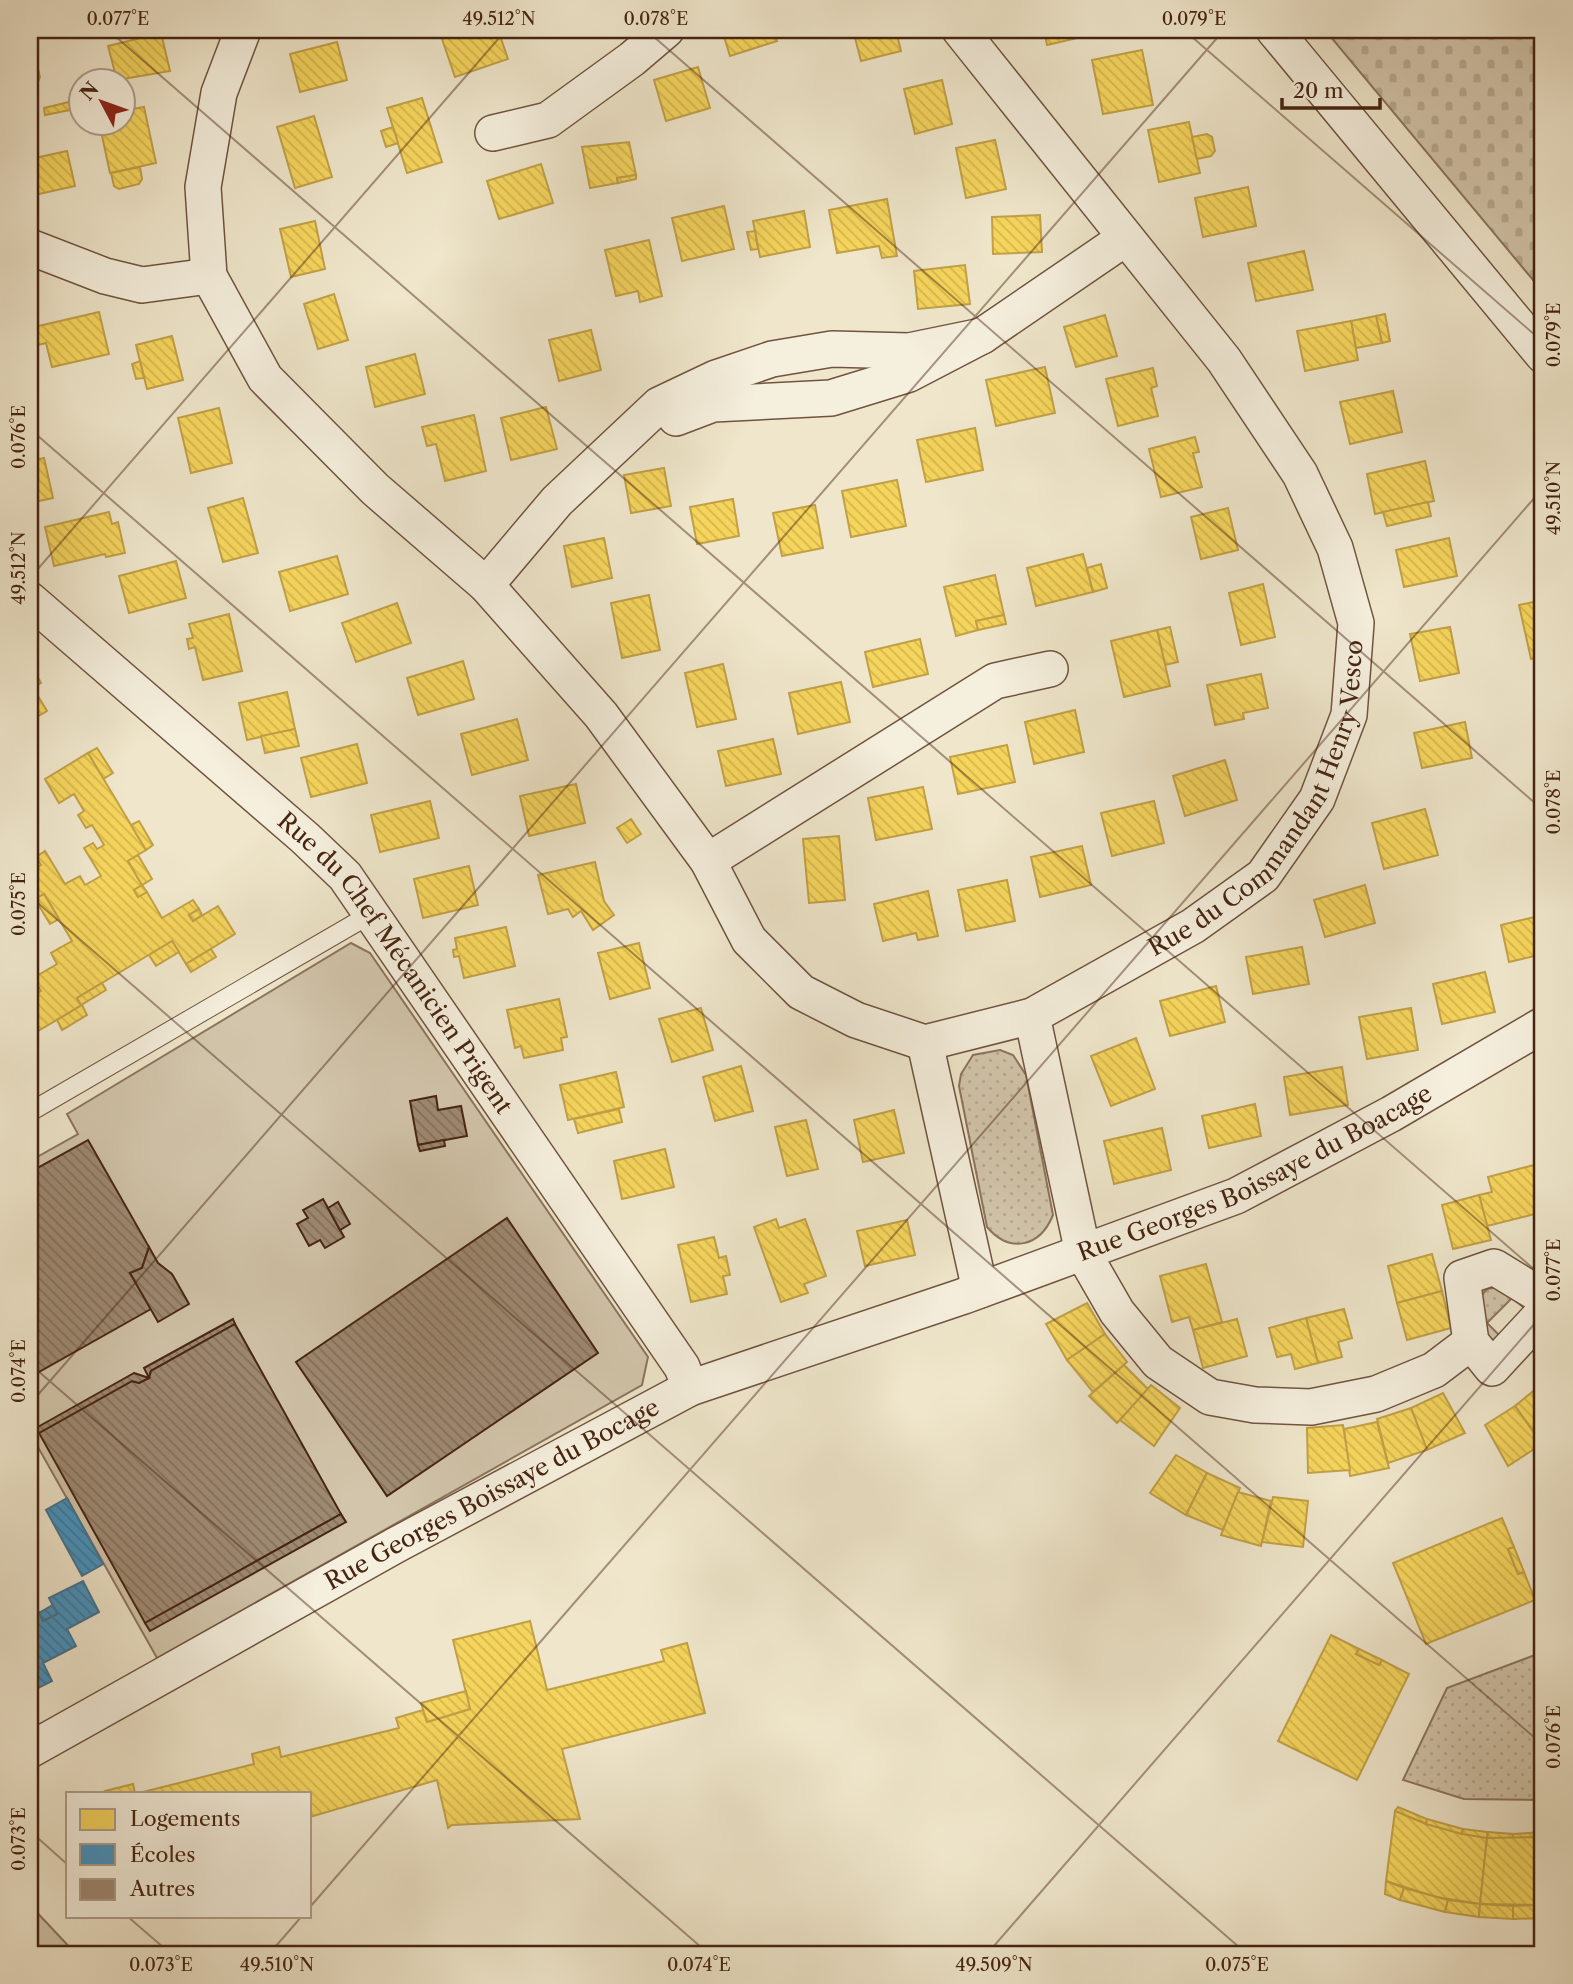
<svg xmlns="http://www.w3.org/2000/svg" width="1573" height="1984" font-family="'Libre Caslon Text',serif">
<style>
.grass{fill:url(#grass-dots);stroke:#8c745e;stroke-width:2}
.cemetery{fill:url(#cemetery-stones);stroke:#8c745e;stroke-width:2}
.park{fill:#d2c5ab;stroke:#8c745e;stroke-width:2}
.homes{fill:url(#homes-back-hatch);stroke:#c1a046;stroke-width:2}
.schools{fill:url(#schools-back-hatch);stroke:#44728e;stroke-width:2}
.building{fill:url(#building-back-hatch);stroke:#462411;stroke-width:2}
.lines{fill:none;stroke-linecap:round;stroke-linejoin:round}
.service-casing{stroke:#705440;stroke-width:20}
.minor-casing{stroke:#705440;stroke-width:38}
.service{stroke:#f5efdd;stroke-width:18}
.minor{stroke:#f5efdd;stroke-width:35}
.ticks{fill:none;stroke:#462411;stroke-width:2;stroke-opacity:0.45}
.labels{text-anchor:middle;stroke-width:7;stroke-linejoin:round;paint-order:stroke}
.street-label{font-size:24px;fill:#462411;stroke:#f5efdd}
.neatline{fill:none;stroke:#462411;stroke-width:2.5}
.ticks-label{font-size:18px;text-anchor:middle;fill:#462411}
</style>
<defs>
<pattern id="grass-dots" width="8" height="8" patternUnits="userSpaceOnUse" patternTransform="scale(1.75)"><rect width="8" height="8" fill="#d2c5ab"/><path d="M2 2h.1M6 6h.1" fill="none" stroke="#b6a992" stroke-width="1.8" stroke-linecap="round"/></pattern>
<pattern id="cemetery-stones" width="16" height="16" patternUnits="userSpaceOnUse" patternTransform="scale(1.75)"><rect width="16" height="16" fill="#d2c5ab"/><path d="M2 7V4a2 2 0 0 1 4 0v3zM10 15v-3a2 2 0 0 1 4 0v3z" fill="#b6a992"/></pattern>
<pattern id="homes-back-hatch" width="6" height="6" patternUnits="userSpaceOnUse" patternTransform="scale(1.75)"><rect width="6" height="6" fill="#f6d55c"/><path d="M-1 5l2 2M0 0l6 6M5-1l2 2" fill="none" stroke="#d4b74f"/></pattern>
<pattern id="schools-back-hatch" width="6" height="6" patternUnits="userSpaceOnUse" patternTransform="scale(1.75)"><rect width="6" height="6" fill="#4393c3"/><path d="M-1 5l2 2M0 0l6 6M5-1l2 2" fill="none" stroke="#3a789d"/></pattern>
<pattern id="building-back-hatch" width="6" height="6" patternUnits="userSpaceOnUse" patternTransform="scale(1.75)"><rect width="6" height="6" fill="#9e8972"/><path d="M-1 5l2 2M0 0l6 6M5-1l2 2" fill="none" stroke="#83705c"/></pattern>
</defs>
<rect width="100%" height="100%" fill="#efe6cb"/>
<filter id="stains"><feTurbulence type="fractalNoise" baseFrequency=".00286" numOctaves="4"/><feColorMatrix values="0 0 0 0 .2 0 0 0 0 .09 0 0 0 0 .02 0 0 0 .5 -.17"/></filter>
<radialGradient id="worn" r=".72"><stop offset=".6" stop-color="#630" stop-opacity="0"/><stop offset="1" stop-color="#630" stop-opacity=".3"/></radialGradient>
<g class="grass">
<path d="M1000 1050 1013 1055 1026 1075 1053 1215C1040 1247 1010 1254 987 1227L959 1086 961 1074 973 1055Z"/>
<path d="M1498 1287 1518 1295 1529 1312 1512 1298 1487 1323 1504 1340 1494 1342 1486 1334 1480 1297 1487 1289Z"/>
<path d="M1543 1652V1800L1464 1799 1403 1780 1447 1688Z"/>
</g>
<path class="cemetery" d="M1325 30H1543V292Z"/>
<g class="park">
<path d="M351 943 370 953 648 1357 642 1385 157 1658 30 1433V1161L78 1134 67 1114Z"/>
<path d="M30 1904V1905L76 1954H30Z"/>
</g>
<g class="homes">
<path d="M472 30H498L508 59 455 77 442 39Z"/>
<path d="M722 30H773L777 41 730 56Z"/>
<path d="M853 30 896 31 901 51 861 61Z"/>
<path d="M1044 30H1085L1086 36 1047 45Z"/>
<path d="M161 33 170 71 117 80 108 46Z"/>
<path d="M30 35 38 38 30 59Z"/>
<path d="M337 42 347 80 300 92 290 54Z"/>
<path d="M1142 50 1153 105 1103 114 1092 60Z"/>
<path d="M30 66 38 69 40 77 30 103Z"/>
<path d="M698 67 710 108 666 121 654 80Z"/>
<path d="M942 80 952 124 915 134 904 89Z"/>
<path d="M422 98 442 162 407 173 387 108Z"/>
<path d="M73 101 75 109 45 115 44 108Z"/>
<path d="M144 107 156 163 110 173 99 122H122V111Z"/>
<path d="M314 116 332 177 295 188 277 127Z"/>
<path d="M1189 122 1200 173 1159 182 1148 130Z"/>
<path d="M393 127 398 143 386 147 381 131Z"/>
<path d="M1207 134 1212 137 1215 151 1211 156 1197 159 1192 137Z"/>
<path d="M995 140 1006 189 966 198 956 148Z"/>
<path d="M629 142 636 175 617 178 618 183 590 188 582 147Z"/>
<path d="M67 151 75 186 30 196V159Z"/>
<path d="M541 164 553 203 499 219 487 181Z"/>
<path d="M140 167 142 179 139 184 119 189 114 186 111 173Z"/>
<path d="M636 175V179L618 183 617 178Z"/>
<path d="M1248 187 1256 226 1203 237 1195 198Z"/>
<path d="M887 199 897 256 882 258 879 246 837 253 829 210Z"/>
<path d="M724 206 734 249 682 261 672 218Z"/>
<path d="M804 211 810 247 760 257 753 221Z"/>
<path d="M1040 215 1042 252 993 254 992 217Z"/>
<path d="M315 221 325 269 291 277 280 229Z"/>
<path d="M755 231 758 249 751 250 747 232Z"/>
<path d="M649 240 662 296 640 302 638 291 616 296 605 250Z"/>
<path d="M1304 251 1313 290 1256 301 1248 263Z"/>
<path d="M965 265 970 304 918 309 914 271Z"/>
<path d="M334 294 348 340 318 349 304 304Z"/>
<path d="M99 312 109 354 52 367 46 343 38 345 34 327Z"/>
<path d="M1385 314 1390 341 1382 343 1376 316Z"/>
<path d="M1105 315 1117 356 1076 367 1064 327Z"/>
<path d="M1376 316 1382 343 1356 348 1351 321Z"/>
<path d="M1351 321 1358 360 1305 371 1297 331Z"/>
<path d="M591 330 601 370 559 381 549 340Z"/>
<path d="M172 336 183 380 147 389 136 345Z"/>
<path d="M415 354 425 394 375 407 366 367Z"/>
<path d="M140 361 144 378 136 379 132 364Z"/>
<path d="M1045 367 1055 413 996 426 986 380Z"/>
<path d="M1153 368 1157 386 1151 388 1158 416 1118 426 1106 379Z"/>
<path d="M1393 391 1402 432 1350 444 1340 402Z"/>
<path d="M546 407 557 449 511 460 501 418Z"/>
<path d="M219 408 232 463 191 473 178 418Z"/>
<path d="M474 415 486 471 445 481 436 444 427 446 422 427Z"/>
<path d="M975 428 983 470 926 482 917 440Z"/>
<path d="M1195 437 1199 452 1193 453 1202 487 1161 497 1149 449Z"/>
<path d="M44 458 53 498 30 503V461Z"/>
<path d="M1425 461 1434 501 1375 514 1367 474Z"/>
<path d="M664 468 671 506 631 513 624 475Z"/>
<path d="M897 480 906 526 851 537 842 491Z"/>
<path d="M243 498 258 553 223 562 208 508Z"/>
<path d="M733 499 739 536 697 544 690 507Z"/>
<path d="M1428 502 1431 516 1387 526 1383 512Z"/>
<path d="M815 505 823 548 782 556 773 513Z"/>
<path d="M1228 508 1238 550 1201 559 1191 517Z"/>
<path d="M109 512 112 524 118 522 125 553 106 557 105 554 54 566 45 527Z"/>
<path d="M604 538 612 578 572 587 564 546Z"/>
<path d="M1449 538 1457 576 1404 587 1396 550Z"/>
<path d="M1083 554 1093 592 1036 606 1027 568Z"/>
<path d="M337 556 348 594 290 611 279 572Z"/>
<path d="M176 561 186 598 129 613 119 576Z"/>
<path d="M1101 564 1107 588 1093 592 1087 568Z"/>
<path d="M995 575 1004 615 976 621 978 630 956 636 944 587Z"/>
<path d="M1263 584 1275 637 1241 645 1229 593Z"/>
<path d="M649 595 660 650 622 658 611 603Z"/>
<path d="M1543 600V656L1531 659 1519 605Z"/>
<path d="M397 603 411 643 356 662 342 623Z"/>
<path d="M229 614 242 671 203 680 195 647 189 649 187 639 193 638 189 624Z"/>
<path d="M1004 615 1006 624 978 630 976 621Z"/>
<path d="M1170 627 1178 662 1165 665 1157 630Z"/>
<path d="M1450 627 1459 673 1420 681 1410 634Z"/>
<path d="M1157 630 1170 686 1124 697 1111 641Z"/>
<path d="M920 639 928 674 873 687 865 652Z"/>
<path d="M463 661 474 699 418 715 407 678Z"/>
<path d="M30 663 41 683 33 688 30 683Z"/>
<path d="M723 664 736 719 697 727 685 673Z"/>
<path d="M1261 674 1268 708 1243 713 1244 719 1215 725 1207 685Z"/>
<path d="M841 682 850 722 798 734 789 693Z"/>
<path d="M30 683 47 711 30 721Z"/>
<path d="M287 692 295 729 247 740 239 703Z"/>
<path d="M1075 710 1084 752 1034 764 1025 722Z"/>
<path d="M517 719 528 760 472 775 461 734Z"/>
<path d="M1465 722 1472 758 1422 768 1414 733Z"/>
<path d="M295 729 299 746 265 753 261 736Z"/>
<path d="M773 739 781 774 726 786 718 751Z"/>
<path d="M357 744 367 783 311 797 301 758Z"/>
<path d="M1007 745 1015 782 958 794 950 757Z"/>
<path d="M97 748 113 773 103 779 88 753Z"/>
<path d="M88 753 146 850 128 861 142 885 134 890 138 897 147 892 162 918 193 900 199 909 189 915 193 921 218 906 235 934 186 964 172 941 77 998 82 1005 33 1034 30 1030V998L41 991 38 986 31 991 30 980 57 964 51 953 72 941 44 894 30 903V858L36 868 41 865 36 857 45 851 65 884 80 876 85 885 101 876 84 848 93 843 97 849 104 845 92 825 86 828 78 815 84 811 74 794 59 803 45 779Z"/>
<path d="M1225 760 1237 800 1185 816 1173 776Z"/>
<path d="M576 784 585 823 529 836 520 796Z"/>
<path d="M923 787 932 829 876 840 868 798Z"/>
<path d="M430 801 439 838 380 852 371 815Z"/>
<path d="M1154 801 1164 843 1112 856 1101 813Z"/>
<path d="M1425 809 1438 855 1384 869 1372 823Z"/>
<path d="M631 819 641 834 627 843 617 828Z"/>
<path d="M139 821 153 845 146 850 131 825Z"/>
<path d="M839 836 845 900 809 903 803 839Z"/>
<path d="M1082 846 1091 885 1040 897 1031 857Z"/>
<path d="M138 855 152 879 142 885 128 861Z"/>
<path d="M595 862 604 901 614 915 593 930 581 911 573 917 568 909 548 914 538 875Z"/>
<path d="M469 866 478 905 423 918 414 879Z"/>
<path d="M1007 880 1015 921 966 931 958 890Z"/>
<path d="M142 885 147 892 138 897 134 890Z"/>
<path d="M1365 885 1375 923 1325 937 1314 900Z"/>
<path d="M928 891 938 936 918 940 916 933 883 941 874 904Z"/>
<path d="M44 894 59 919 50 924 35 899Z"/>
<path d="M199 909 202 915 193 921 189 915Z"/>
<path d="M1543 915V954L1509 962 1501 925Z"/>
<path d="M506 927 515 966 464 978 459 956 454 957 453 950 457 949 455 938Z"/>
<path d="M172 941 179 952 156 966 149 955Z"/>
<path d="M639 943 650 988 610 999 598 953Z"/>
<path d="M1302 947 1309 984 1253 994 1246 957Z"/>
<path d="M211 949 216 957 191 972 186 964Z"/>
<path d="M1485 972 1495 1012 1442 1024 1433 984Z"/>
<path d="M102 983 106 990 81 1005 77 998Z"/>
<path d="M1216 986 1225 1022 1170 1036 1160 1001Z"/>
<path d="M559 999 567 1037 561 1038 563 1050 524 1058 521 1046 515 1048 507 1010Z"/>
<path d="M82 1005 87 1015 62 1030 57 1020Z"/>
<path d="M701 1008 713 1050 672 1062 659 1019Z"/>
<path d="M1411 1008 1418 1050 1367 1059 1359 1017Z"/>
<path d="M1136 1038 1155 1089 1111 1106 1091 1056Z"/>
<path d="M741 1066 753 1111 715 1121 703 1077Z"/>
<path d="M1342 1067 1348 1105 1290 1115 1284 1077Z"/>
<path d="M616 1072 624 1107 568 1120 560 1085Z"/>
<path d="M1255 1104 1261 1136 1209 1148 1202 1116Z"/>
<path d="M619 1109 622 1122 578 1133 574 1119Z"/>
<path d="M894 1110 904 1153 863 1162 854 1120Z"/>
<path d="M806 1120 818 1169 787 1176 775 1127Z"/>
<path d="M1162 1128 1171 1170 1114 1184 1104 1141Z"/>
<path d="M665 1149 674 1187 622 1199 614 1161Z"/>
<path d="M1534 1165 1543 1212 1487 1226 1479 1195 1492 1192 1488 1177Z"/>
<path d="M1479 1195 1491 1240 1453 1249 1442 1205Z"/>
<path d="M776 1219 779 1228 805 1219 826 1276 804 1284 808 1293 781 1302 754 1227Z"/>
<path d="M907 1220 915 1255 865 1266 857 1231Z"/>
<path d="M714 1237 719 1258 726 1256 730 1275 723 1276 727 1294 691 1302 678 1245Z"/>
<path d="M1432 1254 1442 1291 1397 1303 1388 1266Z"/>
<path d="M1206 1264 1222 1322 1193 1330 1189 1317 1172 1322 1160 1276Z"/>
<path d="M1442 1291 1451 1328 1407 1340 1397 1303Z"/>
<path d="M1087 1303 1105 1334 1067 1360 1046 1324Z"/>
<path d="M1344 1309 1352 1338 1338 1342 1342 1357 1318 1363 1306 1318Z"/>
<path d="M1306 1318 1318 1363 1295 1369 1291 1354 1277 1357 1269 1328Z"/>
<path d="M1237 1319 1247 1356 1203 1368 1193 1330Z"/>
<path d="M1105 1334 1127 1362 1093 1392 1067 1360Z"/>
<path d="M1124 1365 1148 1389 1117 1423 1089 1396Z"/>
<path d="M1543 1383V1443L1542 1444 1515 1406Z"/>
<path d="M1151 1385 1180 1408 1154 1446 1120 1420Z"/>
<path d="M1443 1393 1465 1433 1427 1450 1411 1408Z"/>
<path d="M1515 1406 1542 1444 1508 1466 1485 1425Z"/>
<path d="M1411 1408 1427 1450 1388 1463 1377 1419Z"/>
<path d="M1377 1422 1389 1468 1350 1476 1344 1429Z"/>
<path d="M1343 1425 1350 1470 1308 1473 1307 1428Z"/>
<path d="M1176 1455 1207 1473 1186 1515 1150 1493Z"/>
<path d="M1207 1473 1240 1488 1223 1530 1186 1515Z"/>
<path d="M1238 1492 1271 1501 1261 1546 1221 1535Z"/>
<path d="M1273 1497 1308 1501 1303 1547 1262 1542Z"/>
<path d="M1502 1518 1514 1547 1508 1549 1518 1574 1524 1572 1535 1600 1426 1644 1393 1563Z"/>
<path d="M1514 1547 1524 1572 1518 1574 1508 1549Z"/>
<path d="M530 1621 547 1690 664 1661 661 1650 687 1643 705 1713 562 1749 580 1819 452 1825 448 1828 437 1780 310 1817V1793H139L254 1764 252 1754 279 1747 281 1757 399 1728 396 1718 423 1710 427 1722 470 1709 453 1640Z"/>
<path d="M1331 1635 1359 1649 1356 1654 1379 1665 1382 1660 1409 1674 1357 1780 1278 1741Z"/>
<path d="M1359 1649 1382 1660 1379 1665 1356 1654Z"/>
<path d="M466 1691 470 1709 427 1722 421 1703Z"/>
<path d="M133 1784 135 1793H106L105 1791Z"/>
<path d="M1398 1807 1427 1819 1426 1824 1395 1811Z"/>
<path d="M1395 1811 1426 1824 1487 1838 1480 1904 1436 1897 1386 1881Z"/>
<path d="M1427 1819 1463 1829 1462 1834 1426 1824Z"/>
<path d="M1463 1829 1488 1832 1487 1838 1462 1834Z"/>
<path d="M1488 1832 1513 1834V1839L1487 1838Z"/>
<path d="M1543 1832V1837L1513 1839V1834Z"/>
<path d="M1543 1837V1905L1480 1904 1487 1838Z"/>
<path d="M1386 1881 1404 1888 1400 1900 1385 1894Z"/>
<path d="M1404 1888 1448 1900 1445 1912 1400 1900Z"/>
<path d="M1448 1900 1480 1904 1479 1917 1445 1912Z"/>
<path d="M1480 1904 1513 1906V1919L1479 1917Z"/>
<path d="M1539 1905H1543V1918L1513 1919V1906Z"/>
</g>
<g class="schools">
<path d="M67 1498 103 1564 82 1576 46 1510Z"/>
<path d="M83 1581 99 1612 67 1629 76 1646 43 1663 52 1681 30 1692V1647L33 1646 30 1639V1607L35 1604 43 1621 57 1614 49 1598Z"/>
<path d="M53 1605 57 1614 43 1621 39 1613Z"/>
</g>
<g class="building">
<path d="M436 1096 438 1110 461 1106 467 1136 418 1145 410 1101Z"/>
<path d="M88 1140 149 1247 142 1268 130 1273 151 1309 30 1377V1172Z"/>
<path d="M444 1140 445 1146 420 1151 418 1145Z"/>
<path d="M323 1199 344 1237 325 1248 320 1240 309 1246 297 1224 308 1218 303 1210Z"/>
<path d="M338 1202 350 1224 340 1230 328 1208Z"/>
<path d="M507 1218 598 1353 387 1496 296 1362Z"/>
<path d="M149 1247 158 1263 172 1274 189 1304 158 1322 130 1273 142 1268Z"/>
<path d="M233 1319 235 1324 151 1371 149 1378 144 1368Z"/>
<path d="M235 1324 341 1514 145 1623 39 1433 132 1381 139 1383 149 1378 151 1371Z"/>
<path d="M134 1373 149 1378 139 1383 132 1381 39 1433 36 1428Z"/>
<path d="M341 1514 346 1522 150 1631 145 1623Z"/>
</g>
<g class="lines">
<defs>
<path id="service" d="M30 1112 371 914"/>
<g id="minor">
<path d="M243 30 219 93 203 187 209 276 265 378 375 489 486 585 601 715 708 861 749 940 801 992 856 1020 925 1043"/>
<path d="M1274 30 1543 355"/>
<path d="M493 133 548 120 632 59 666 30"/>
<path d="M30 247 105 276 142 285 209 276"/>
<path d="M676 418 713 404 831 398 909 374 982 336 1124 239"/>
<path d="M486 585 557 501 659 405 716 378 772 359 832 349 909 351 982 336"/>
<path id="s1" d="M30 600 305 838 345 876 682 1367 690 1388"/>
<path d="M708 861 995 681 1050 669"/>
<path d="M1032 1016 1083 1253 1117 1312 1158 1362 1210 1397 1255 1405 1311 1407 1376 1394 1434 1370 1471 1342"/>
<path id="s2" d="M925 1043 1032 1016 1193 926 1263 876 1317 799 1349 715 1356 623 1335 548 1300 474 1224 360 960 30"/>
<path d="M925 1043 980 1290"/>
<path d="M1543 1297 1494 1267 1462 1278 1471 1342 1492 1368 1543 1313"/>
<path id="s3" d="M30 1750 396 1545 690 1388 964 1296 1236 1196 1391 1114 1543 1025"/>
</g>
</defs>
<use href="#service" class="service-casing"/>
<use href="#minor" class="minor-casing"/>
<use href="#service" class="service"/>
<use href="#minor" class="minor"/>
</g>
<path class="ticks" d="M108 30 1543 1277M646 30 1543 810M1184 30 1543 342M30 429 1543 1745M30 578 506 30M30 896 1247 1954M30 1364 709 1954M30 1404 1224 30M30 1831 68 1865M310 1907 1543 488M127 1916 171 1954M269 1954 302 1916M987 1954 1543 1314"/>
<g class="labels">
<g class="street-label">
<text dy="8" stroke="none"><textPath href="#s2" startOffset="443">Rue du Commandant Henry Vesco</textPath></text>
<text dy="8" stroke="none"><textPath href="#s1" startOffset="518">Rue du Chef Mécanicien Prigent</textPath></text>
<text dy="8" stroke="none"><textPath href="#s3" startOffset="1358">Rue Georges Boissaye du Boacage</textPath></text>
<text dy="8" stroke="none"><textPath href="#s3" startOffset="528">Rue Georges Boissaye du Bocage</textPath></text>
</g>
</g>
<rect width="1573" height="1984" fill="none" stroke="#efe6cb" stroke-width="77"/>
<rect x="66" y="1792" width="245" height="126" fill="#f5efdd" stroke="#af9e8b" stroke-width="2"/>
<rect x="80" y="1809" width="35" height="21" fill="#f6d55c" stroke="#af9e8b" stroke-width="2"/>
<text x="130" y="1826" font-size="21" fill="#462411">Logements</text>
<rect x="80" y="1844" width="35" height="21" fill="#4393c3" stroke="#af9e8b" stroke-width="2"/>
<text x="130" y="1862" font-size="21" fill="#462411">Écoles</text>
<rect x="80" y="1879" width="35" height="21" fill="#9e8972" stroke="#af9e8b" stroke-width="2"/>
<text x="130" y="1896" font-size="21" fill="#462411">Autres</text>
<g transform="translate(102 102) rotate(311)"><circle r="33" fill="#f5efdd" stroke="#af9e8b" stroke-width="2"/>
<path d="M0-5L12 26L0 18L-12 26Z" fill="#8f2418"/>
<text y="-10" font-size="19" font-weight="bold" text-anchor="middle" fill="#462411">N</text>
</g>
<path d="M1282 98v10h98v-10" fill="none" stroke="#462411" stroke-width="3.5"/>
<text x="1293" y="98" font-size="21" fill="#462411" stroke="#f5efdd" stroke-width="5" paint-order="stroke">20 m</text>
<rect x="38" y="38" width="1496" height="1908" class="neatline"/>
<g class="ticks-label">
<text x="118" y="25">0.077°E</text>
<text x="499" y="25">49.512°N</text>
<text x="656" y="25">0.078°E</text>
<text x="1194" y="25">0.079°E</text>
<text transform="translate(1554 335) rotate(-90)" y="6">0.079°E</text>
<text transform="translate(19 437) rotate(-90)" y="6">0.076°E</text>
<text transform="translate(1554 498) rotate(-90)" y="6">49.510°N</text>
<text transform="translate(19 568) rotate(-90)" y="6">49.512°N</text>
<text transform="translate(1554 802) rotate(-90)" y="6">0.078°E</text>
<text transform="translate(19 904) rotate(-90)" y="6">0.075°E</text>
<text transform="translate(1554 1270) rotate(-90)" y="6">0.077°E</text>
<text transform="translate(19 1371) rotate(-90)" y="6">0.074°E</text>
<text transform="translate(1554 1737) rotate(-90)" y="6">0.076°E</text>
<text transform="translate(19 1839) rotate(-90)" y="6">0.073°E</text>
<text x="161" y="1971">0.073°E</text>
<text x="277" y="1971">49.510°N</text>
<text x="699" y="1971">0.074°E</text>
<text x="994" y="1971">49.509°N</text>
<text x="1237" y="1971">0.075°E</text>
</g>
<rect width="100%" height="100%" filter="url(#stains)"/>
<rect width="100%" height="100%" fill="url(#worn)"/>
</svg>
